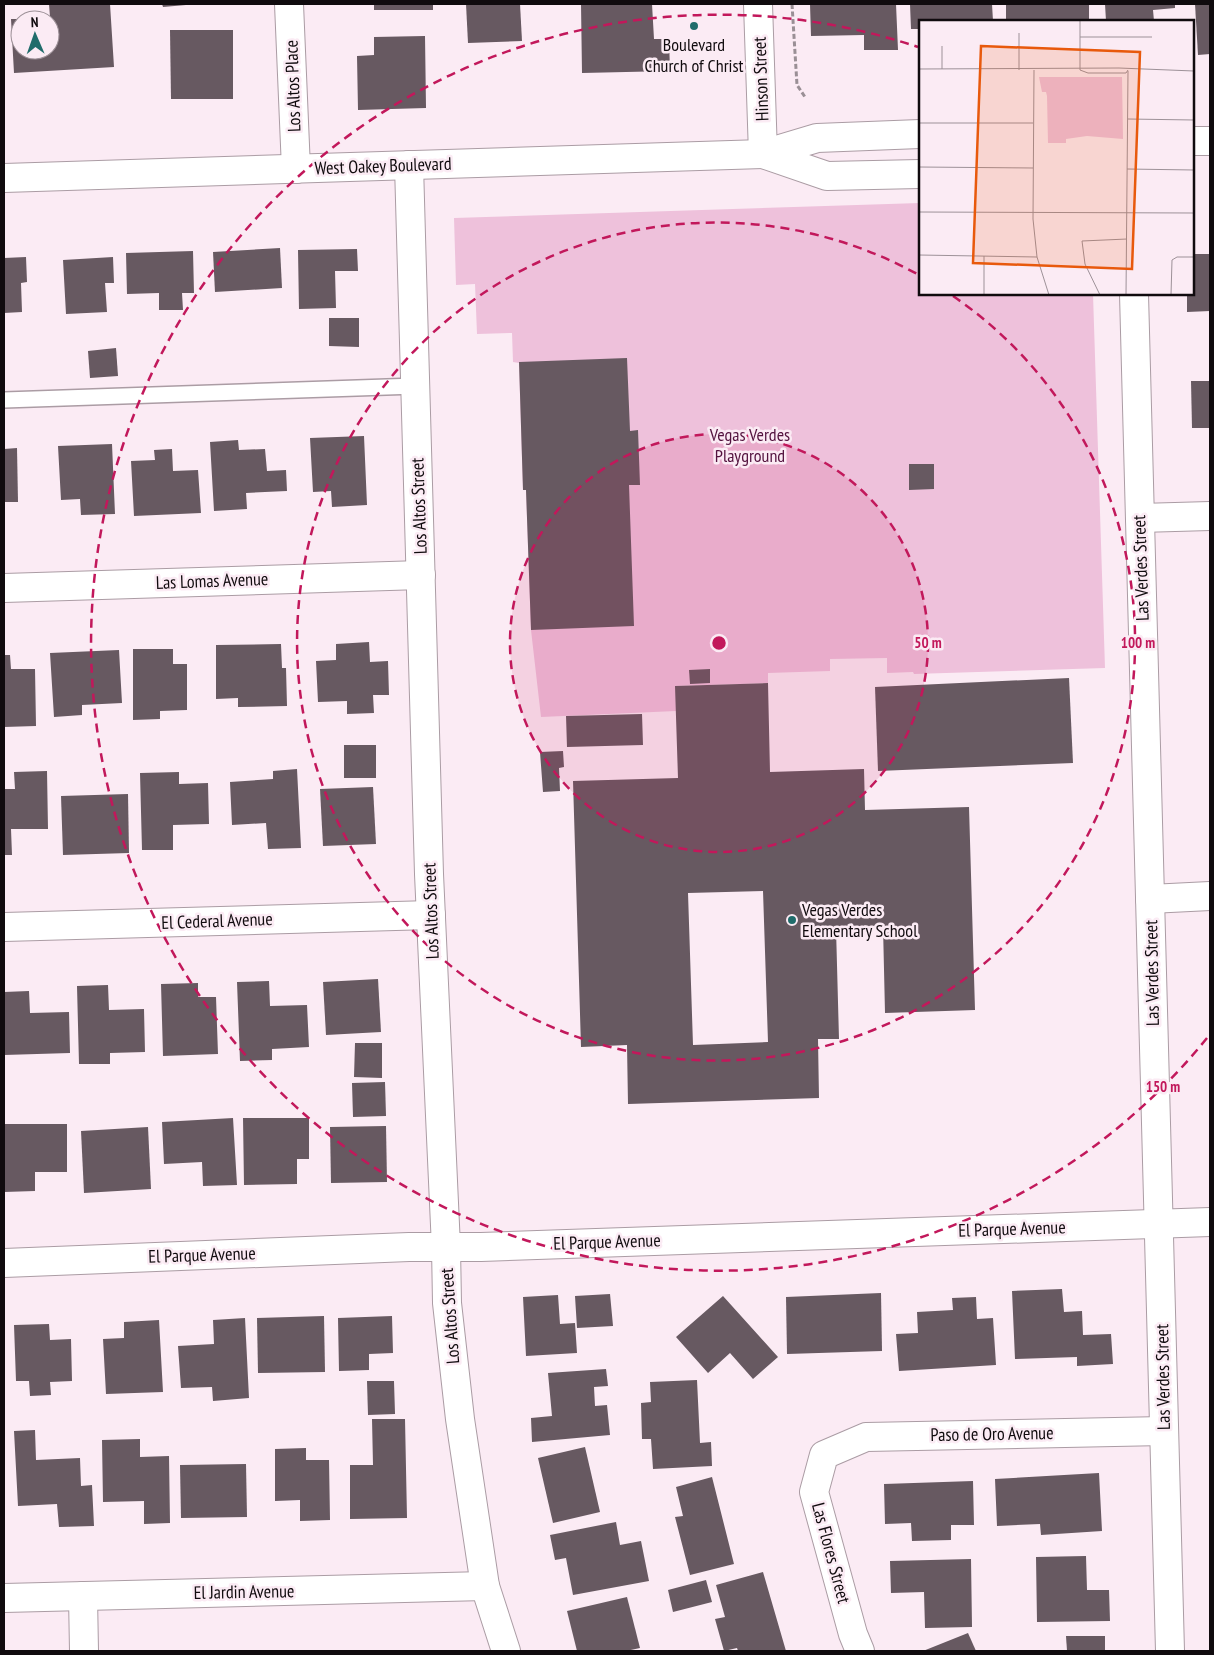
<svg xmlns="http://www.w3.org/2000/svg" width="1214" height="1655" font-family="'PT Sans Narrow',sans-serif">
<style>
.green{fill:#eec1db}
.building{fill:#675961;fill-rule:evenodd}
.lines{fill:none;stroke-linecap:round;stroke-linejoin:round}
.lane-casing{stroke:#ab9ca4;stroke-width:18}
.street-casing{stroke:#ab9ca4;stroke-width:30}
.secondary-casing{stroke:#ab9ca4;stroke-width:30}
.path{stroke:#9a8f95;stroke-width:3;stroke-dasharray:5 2.5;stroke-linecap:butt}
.lane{stroke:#fff;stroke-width:15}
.street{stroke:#fff;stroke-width:28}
.secondary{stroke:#fff;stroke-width:28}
.ring{fill:none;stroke:#c2185b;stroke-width:2.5;stroke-dasharray:9 6}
.poi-dot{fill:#206c6b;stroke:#fbebf4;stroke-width:2}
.labels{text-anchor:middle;stroke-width:5;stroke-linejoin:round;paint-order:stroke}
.poi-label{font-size:18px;fill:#100b0e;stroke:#fbebf4}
.street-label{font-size:18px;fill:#100b0e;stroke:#fbebf4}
.park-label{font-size:18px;fill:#53123e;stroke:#fbebf4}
.inset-road{fill:none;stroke:#9d9198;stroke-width:1}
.view{fill:#e8590c;fill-opacity:0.15;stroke:#e8590c;stroke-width:2.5}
.inset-edge{fill:none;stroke:#100b0e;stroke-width:2.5}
.centre{fill:#c2185b;stroke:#fbebf4;stroke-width:2.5}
.ring-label{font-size:15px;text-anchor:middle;font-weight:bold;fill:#c2185b;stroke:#fbebf4;stroke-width:5;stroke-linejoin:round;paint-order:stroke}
</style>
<rect width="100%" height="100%" fill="#fbebf4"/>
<path class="green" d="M920 203V294H1093L1105 668 914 674 913 672 887 673V658L830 659V671L768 673V683L676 686V711L541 717 531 630 526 490H523L519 363 513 362 512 333 477 334 475 284 456 285 454 218Z"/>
<g class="building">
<path d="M49 4H110L114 67 14 73 11 19H20V50H50V20H24V19L50 17Z"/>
<path d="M162 4H186V5L163 7Z"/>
<rect x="374" y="4" width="59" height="6"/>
<path d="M466 4H520L522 41 468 43Z"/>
<path d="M581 4H652L654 39H669L670 71 582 73Z"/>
<path d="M810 4H896L898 50H864V35L811 36Z"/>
<path d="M910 4H992L993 21H920V29H911Z"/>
<rect x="1006" y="4" width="83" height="17"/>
<path d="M1105 4H1175V8L1153 10 1154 21H1106Z"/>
<path d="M1195 4H1210V54L1198 55Z"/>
<path d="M170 30H233V99H171Z"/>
<path d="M425 36 426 108 358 110 357 56 374 55V37Z"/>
<path d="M280 248 282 288 215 292 213 252Z"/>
<path d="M357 249 358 271H335L336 308 299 309 298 250Z"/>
<path d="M193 251 194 293H182L183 310H159V293L127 294 126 253Z"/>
<path d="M1193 254H1210V311L1187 312V294H1193Z"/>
<path d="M26 257 27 282 21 283 22 312 4 313V258Z"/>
<path d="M113 257 114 283H105L107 312 66 314 63 260Z"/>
<path d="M329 318H359V347L329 346Z"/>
<path d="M116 348 118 376 90 378 88 351Z"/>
<path d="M627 358 630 431 638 430 640 485H629L634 626 531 630 526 490H523L519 362Z"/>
<path d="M1191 381H1210V428H1192Z"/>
<path d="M364 436 367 505 332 507 331 491 313 492 310 438Z"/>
<path d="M238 440 239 450 265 449 267 471 286 470 287 491 246 493 247 509 214 511 210 442Z"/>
<path d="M112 444 115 514 81 515 80 499 61 500 58 446Z"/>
<path d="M17 448 18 502H4V449Z"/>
<path d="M172 449 173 471 198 470 201 513 134 516 131 461 155 460 154 450Z"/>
<path d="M909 464H934V489L909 490Z"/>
<path d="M369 642 370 662 388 661 389 695H373L374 713 347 714V701L318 702 316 661 336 660V644Z"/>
<path d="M281 644 282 668H286L287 706 238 707V698L216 699V645Z"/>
<path d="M133 649H173V664H187V710L160 711V719L133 720Z"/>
<path d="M119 650 122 703 82 705V715L54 717 50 653Z"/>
<path d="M4 655H10L11 669H35L36 726 4 727Z"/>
<path d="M710 669V683L690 684 689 670Z"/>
<path d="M1069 678 1073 763 878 771 875 687Z"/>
<path d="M768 683 770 772 864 769 865 810 969 807 975 1010 885 1013 883 926 836 928 839 1039H818L819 1098 628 1104 627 1045 581 1047 573 781 678 778 675 686ZM763 891 768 1042 693 1045 688 893Z"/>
<path d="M642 714 643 745 567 747 566 716Z"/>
<rect x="344" y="745" width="32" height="33"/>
<path d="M563 751 564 767 559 768 560 791 543 792 540 752Z"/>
<path d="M297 769 301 848 268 849 266 823 232 825 230 782 273 779V771Z"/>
<path d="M47 771 48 829H11L12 855H4V789H15L14 772Z"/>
<path d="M179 772V784L208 783 209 824 173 825V850H142L140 773Z"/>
<path d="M373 787 376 844 323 846 320 789Z"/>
<path d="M128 794 129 853 63 855 61 796Z"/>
<path d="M378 979 381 1032 326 1035 323 982Z"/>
<path d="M269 981 270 1006 307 1005 309 1047 272 1049V1060L240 1061 237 982Z"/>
<path d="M198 983V997H216L218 1054 163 1056 161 984Z"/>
<path d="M108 985 109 1010 144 1009 145 1052 110 1053V1064H79L77 986Z"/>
<path d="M29 991 30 1013 69 1012 70 1053 4 1055V992Z"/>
<path d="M355 1043H382V1078L354 1077Z"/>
<path d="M385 1082 386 1116 353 1117 352 1083Z"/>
<path d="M233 1118 237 1185 203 1186 202 1162 164 1164 162 1122Z"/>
<path d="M243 1118H309V1159H297V1184L244 1185Z"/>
<path d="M4 1124H67V1172H35V1191L4 1192Z"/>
<path d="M386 1126 387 1182 331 1183 330 1127Z"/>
<path d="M148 1127 151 1189 84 1193 81 1131Z"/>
<path d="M1062 1289 1064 1312 1082 1311 1083 1335 1111 1334 1113 1364 1077 1366V1357L1015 1359 1012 1291Z"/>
<path d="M881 1293 882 1351 787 1354 786 1297Z"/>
<path d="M610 1294 613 1326 577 1328 575 1296Z"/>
<path d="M558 1295 560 1324 575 1323 577 1353 526 1356 523 1297Z"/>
<path d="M723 1296 778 1357 753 1379 730 1353 708 1373 676 1337Z"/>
<path d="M976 1297 977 1319 993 1318 996 1365 899 1371 896 1334 918 1333 917 1312 953 1310 952 1298Z"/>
<path d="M324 1316 325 1372 258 1373 257 1318Z"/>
<path d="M392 1316 393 1353 369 1354V1370L339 1371 338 1318Z"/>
<path d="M245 1318 249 1398 213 1401 212 1387 181 1388 178 1346 214 1344 213 1320Z"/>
<path d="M159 1320 163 1392 106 1394 103 1339 124 1338V1322Z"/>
<path d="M49 1324 50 1340 71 1339 72 1381 50 1382 51 1395 30 1396 29 1381H16L14 1325Z"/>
<path d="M606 1369 608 1386 594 1387 595 1406 607 1405 610 1435 532 1442 531 1418 552 1416 548 1373Z"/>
<path d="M697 1380 700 1443 711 1442 712 1466 653 1469 651 1439H642L641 1403 651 1402 650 1382Z"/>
<path d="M367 1381H394L395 1414 368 1415Z"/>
<path d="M372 1419H405L407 1518 350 1519V1465H373Z"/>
<path d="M35 1430 36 1460 80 1458 81 1486 92 1485 94 1526 59 1527 57 1504 18 1506 14 1431Z"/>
<path d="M140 1439V1457L169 1456 170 1523 144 1524V1501L103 1502 102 1440Z"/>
<path d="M585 1447 600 1512 553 1523 538 1458Z"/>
<path d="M306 1448V1460H329L330 1520 300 1521V1500L275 1501V1449Z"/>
<path d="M246 1464 247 1517 181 1518 180 1465Z"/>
<path d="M1099 1473 1102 1531 1041 1535 1040 1524 997 1526 995 1479Z"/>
<path d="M712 1477 734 1564 690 1575 675 1517 683 1516 676 1487Z"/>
<path d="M973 1481 974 1525H951V1540L912 1541 911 1523 885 1524 884 1484Z"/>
<path d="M616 1522 620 1545 641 1541 649 1581 573 1595 566 1558 555 1560 550 1535Z"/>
<path d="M1086 1556 1087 1590H1109L1110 1621 1037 1622 1036 1557Z"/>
<path d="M971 1559 972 1627 925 1628 924 1592 891 1593 890 1561Z"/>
<path d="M763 1572 786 1651H738L737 1648 724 1651 715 1619 725 1617 716 1585Z"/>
<path d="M706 1580 712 1602 673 1612 668 1590Z"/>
<path d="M627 1597 640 1648 626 1651H577L567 1611Z"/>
<path d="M968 1633 976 1651H923Z"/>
<path d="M1066 1636H1105V1651H1067Z"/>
</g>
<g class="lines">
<defs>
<path id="lane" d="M4 400 416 386"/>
<g id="street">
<path d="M289 4 296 169"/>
<path d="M758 4 763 154"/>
<path d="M409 165 429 874 446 1247 447 1303 460 1419 485 1586 506 1651"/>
<path d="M1134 294 1170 1651"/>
<path d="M1140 518 1210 516"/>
<path d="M4 588 421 575"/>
<path d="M1150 899 1210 896"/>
<path d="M4 927 431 915"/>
<path d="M4 1263 409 1247H481L1210 1222"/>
<path d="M83 1596 84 1651"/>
<path d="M4 1598 485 1586"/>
<path d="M860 1651 853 1634 814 1492 824 1455 866 1437 1164 1431"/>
</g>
<g id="secondary">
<path d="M1193 141H1210"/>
<path d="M763 154 827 176 920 174"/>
<path d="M4 178 763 154 817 138 920 134"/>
</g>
</defs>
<use href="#lane" class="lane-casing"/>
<use href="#street" class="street-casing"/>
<use href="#secondary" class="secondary-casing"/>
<path class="path" d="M792 4 797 85 805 97"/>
<use href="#lane" class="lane"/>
<use href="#street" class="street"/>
<use href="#secondary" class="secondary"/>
</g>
<circle cx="719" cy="643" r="209" fill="#c2185b" fill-opacity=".12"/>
<g class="ring">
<circle cx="719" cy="643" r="209"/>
<path d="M953 296A419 419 0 1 1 919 275"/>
<path d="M1207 1038A628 628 0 1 1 918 47"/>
</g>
<g class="poi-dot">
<circle cx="694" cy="26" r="5"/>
<circle cx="792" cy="920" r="5"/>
</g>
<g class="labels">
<g class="poi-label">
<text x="694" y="51">Boulevard<tspan x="694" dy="21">Church of Christ</tspan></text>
<text x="802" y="916" text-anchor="start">Vegas Verdes<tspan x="802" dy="21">Elementary School</tspan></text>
</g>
<g class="street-label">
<text transform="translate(761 79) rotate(-92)" y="6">Hinson Street</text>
<text transform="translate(293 86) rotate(-92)" y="6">Los Altos Place</text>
<text transform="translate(383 166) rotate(-2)" y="6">West Oakey Boulevard</text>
<text transform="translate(419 506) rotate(-92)" y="6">Los Altos Street</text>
<text transform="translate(1141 568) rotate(-92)" y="6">Las Verdes Street</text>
<text transform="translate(212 581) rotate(-2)" y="6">Las Lomas Avenue</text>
<text transform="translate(431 911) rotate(-92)" y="6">Los Altos Street</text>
<text transform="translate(217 921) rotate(-2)" y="6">El Cederal Avenue</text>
<text transform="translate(1152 973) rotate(-91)" y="6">Las Verdes Street</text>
<text transform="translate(1012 1229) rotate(-2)" y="6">El Parque Avenue</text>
<text transform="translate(607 1242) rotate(-2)" y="6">El Parque Avenue</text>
<text transform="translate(202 1255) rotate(-2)" y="6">El Parque Avenue</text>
<text transform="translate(450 1316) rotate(-94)" y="6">Los Altos Street</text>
<text transform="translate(1163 1377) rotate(-91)" y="6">Las Verdes Street</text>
<text transform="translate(992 1434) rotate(-1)" y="6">Paso de Oro Avenue</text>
<text transform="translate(831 1553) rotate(75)" y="6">Las Flores Street</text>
<text transform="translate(244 1592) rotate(-1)" y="6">El Jardin Avenue</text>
</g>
<g class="park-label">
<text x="750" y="441">Vegas Verdes<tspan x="750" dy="21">Playground</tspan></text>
</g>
</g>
<g transform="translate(919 20)">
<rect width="275" height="275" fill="#fbebf4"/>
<path d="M120 57H203L204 119 168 116 147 119V123H129L128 76 127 72H123Z" fill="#eec1db"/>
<path class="inset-road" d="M100 13V50M161 17H233M23 26V49M0 49 200 48 275 51M115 50 114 199 118 237 130 275M161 50V0M161 50 169 53H207L209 50M209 99 275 100M0 103H114M0 147 114 148M208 149 275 150M0 192 275 193M0 235 118 237M65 275V236M181 275 166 244 163 221 208 219M207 275 209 51M252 275 253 240 258 237H275"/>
<path class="view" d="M62 26 221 32 213 249 54 243Z"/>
<rect width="275" height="275" class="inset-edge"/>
</g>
<circle cx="719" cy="643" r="8" class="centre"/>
<g class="ring-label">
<text x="928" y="648">50 m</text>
<text x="1138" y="648">100 m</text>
<text x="1163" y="1092">150 m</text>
</g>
<rect width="1214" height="1655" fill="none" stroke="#100b0e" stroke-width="10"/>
<g transform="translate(35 35) rotate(358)"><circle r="24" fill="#fbebf4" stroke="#9d9198"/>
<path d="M0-4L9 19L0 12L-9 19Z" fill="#206c6b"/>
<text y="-8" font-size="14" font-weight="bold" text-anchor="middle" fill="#100b0e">N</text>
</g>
</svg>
